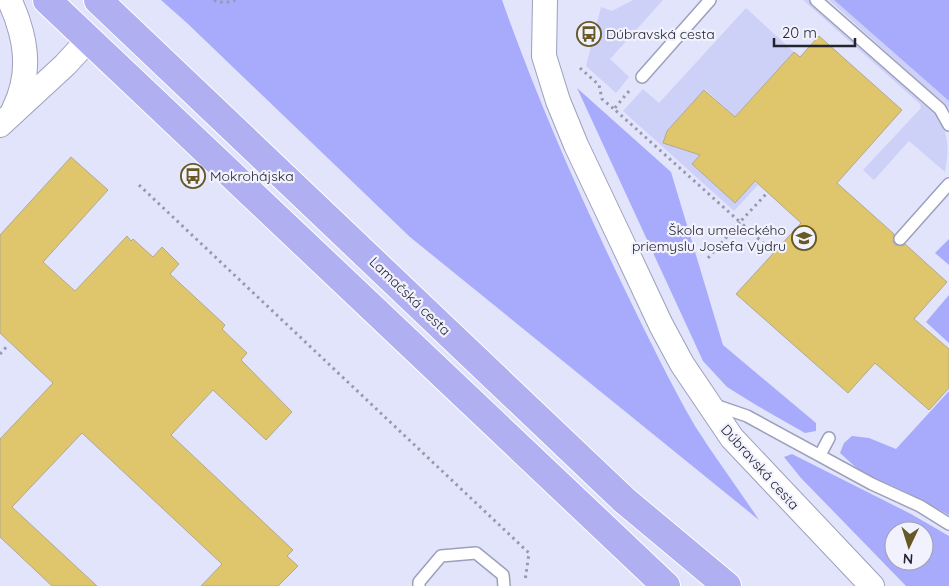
<svg xmlns="http://www.w3.org/2000/svg" width="949" height="586" font-family="Quicksand,sans-serif">
<style>
.green{fill:#ced1f7}
.forest{fill:#a8abfb;fill-rule:evenodd}
.building{fill:#dfc56b;stroke:#b2aa8e}
.lines{fill:none;stroke-linecap:round;stroke-linejoin:round}
.service-casing{stroke:#9da0bc;stroke-width:14}
.minor-casing{stroke:#9da0bc;stroke-width:26}
.primary-casing{stroke:#fff;stroke-width:30}
.path{stroke:#9799ac;stroke-width:3;stroke-dasharray:2.5 4;stroke-linecap:butt}
.service{stroke:#fff;stroke-width:11}
.minor{stroke:#fff;stroke-width:24}
.primary{stroke:#b0aff1;stroke-width:28}
.labels{text-anchor:middle;stroke-width:4.5;stroke-linejoin:round;paint-order:stroke}
.poi-label{font-size:14px;fill:#23242f;stroke:#f1f2fe;text-anchor:start}
.street-label{font-size:14px;fill:#23242f;stroke:#f1f2fe}
</style>
<rect width="100%" height="100%" fill="#e1e4fb"/>
<g class="green">
<path d="M633 0H663L610 59 629 77 616 93 586 66 601 7 612 11Z"/>
<path d="M803 0H809L938 116C949 136 949 150 945 172L909 141 874 180 863 170 921 108 920 104Z"/>
<path d="M829 0H834L949 101V109Z"/>
<path d="M746 8 794 52 735 117 705 89 667 131 665 138 668 144 713 142 692 164 735 203 754 182 758 185 734 211 623 111 643 89 659 103Z"/>
</g>
<g class="forest">
<path d="M161 0H502C537 99 580 197 626 292 648 337 670 383 695 426 715 458 738 488 759 520L410 237 187 23Z"/>
<path d="M834 0H949V102V101Z"/>
<path d="M577 88 671 172 723 345 816 423V431L805 433 756 405 727 387 703 361Z"/>
<path d="M949 239V265L935 253Z"/>
<path d="M949 295V343L926 322Z"/>
<path d="M949 391V515L906 492 861 472 840 453 844 443 852 436 869 438 896 449Z"/>
<path d="M792 454 911 514 949 536V586H906L801 478 784 457ZM894 531H924V561H894Z"/>
</g>
<g class="building">
<path d="M819 36 902 110 837 183 894 234 893 241 895 245 902 246 905 244 947 282 914 319 949 349V388L929 410 875 363 848 393 736 294 801 223 755 181 735 203 692 164 700 155 663 143 667 131 704 90 735 117 794 52 800 57Z"/>
<path d="M71 157 108 190 43 262 75 291 127 236 131 241 133 239 153 257 162 247 179 264 170 274 225 325 222 329 247 353 241 360 292 412 266 440 213 390 171 435 293 550 287 556 298 566 278 586H201L222 564 82 433 12 507 97 586H52L0 537V439L53 383 0 333V235Z"/>
</g>
<g class="lines">
<defs>
<g id="service">
<path d="M816 0 940 109 949 125"/>
<path d="M642 77 710 0"/>
<path d="M900 239 949 184"/>
<path d="M712 404 747 416 872 484 920 506 949 524"/>
<path d="M820 455 829 438"/>
<path d="M419 586V582L441 556 476 553 503 575 504 586"/>
</g>
<g id="minor">
<path d="M10 0C12 8 16 14 18 22 28 51 28 81 14 109"/>
<path d="M545 0 544 56 558 101 576 145 622 242 661 325 682 364 732 438 872 586"/>
<path d="M0 125 65 65 89 39"/>
</g>
<g id="primary">
<path d="M47 0 666 586"/>
<path d="M98 0 624 500 727 586"/>
</g>
</defs>
<use href="#service" class="service-casing"/>
<use href="#minor" class="minor-casing"/>
<use href="#primary" class="primary-casing"/>
<g class="path">
<path d="M214 0C221 4 229 2 236 0"/>
<path d="M580 68 599 85 602 99 614 109"/>
<path d="M629 91 614 109 740 222 767 193"/>
<path d="M139 185 529 553 525 581"/>
<path d="M708 258 740 222 771 250"/>
<path d="M0 354 8 345"/>
</g>
<use href="#service" class="service"/>
<use href="#minor" class="minor"/>
<use href="#primary" class="primary"/>
</g>
<defs>
<symbol id="bus-ring" viewBox="-11 -11 22 22"><circle r="9.5" fill="#f1f2fe" stroke="#675926" stroke-width="1.5"/><path d="M-5-6H5V4H4V6H2V4H-2V6H-4V4H-5ZM-3.5-4V0h7V-4ZM-3.5 1.2v1.5H-2V1.2ZM2 1.2v1.5H3.5V1.2Z" fill="#675926"/></symbol>
<symbol id="school-ring" viewBox="-11 -11 22 22"><circle r="9.5" fill="#f1f2fe" stroke="#675926" stroke-width="1.5"/><path d="M0-5L7-2L0 1L-7-2ZM-4 1L0 2.5L4 1V4Q0 6-4 4Z" fill="#675926"/></symbol>
</defs>
<g fill-rule="evenodd">
<use href="#bus-ring" x="575" y="20" width="28" height="28"/>
<use href="#bus-ring" x="179" y="162" width="28" height="28"/>
<use href="#school-ring" x="790" y="224" width="28" height="28"/>
</g>
<g class="labels">
<g class="poi-label">
<text x="606" y="39">Dúbravská cesta</text>
<text x="210" y="181">Mokrohájska</text>
<text x="786" y="235" text-anchor="end">Škola umeleckého<tspan x="786" dy="16">priemyslu Josefa Vydru</tspan></text>
</g>
<g class="street-label">
<text transform="translate(410 296) rotate(44)" y="5">Lamačská cesta</text>
<text transform="translate(760 467) rotate(48)" y="5">Dúbravská cesta</text>
</g>
</g>
<g transform="translate(909 546) rotate(184)"><circle r="24" fill="#f1f2fe" stroke="#9fa0ab"/>
<path d="M0-4L9 19L0 12L-9 19Z" fill="#675926"/>
<text y="-8" font-size="14" font-weight="bold" text-anchor="middle" fill="#23242f">N</text>
</g>
<path d="M774 38v8h81v-8" fill="none" stroke="#23242f" stroke-width="2.5"/>
<text x="782" y="38" font-size="15" fill="#23242f" stroke="#f1f2fe" stroke-width="4" paint-order="stroke">20 m</text>
</svg>
